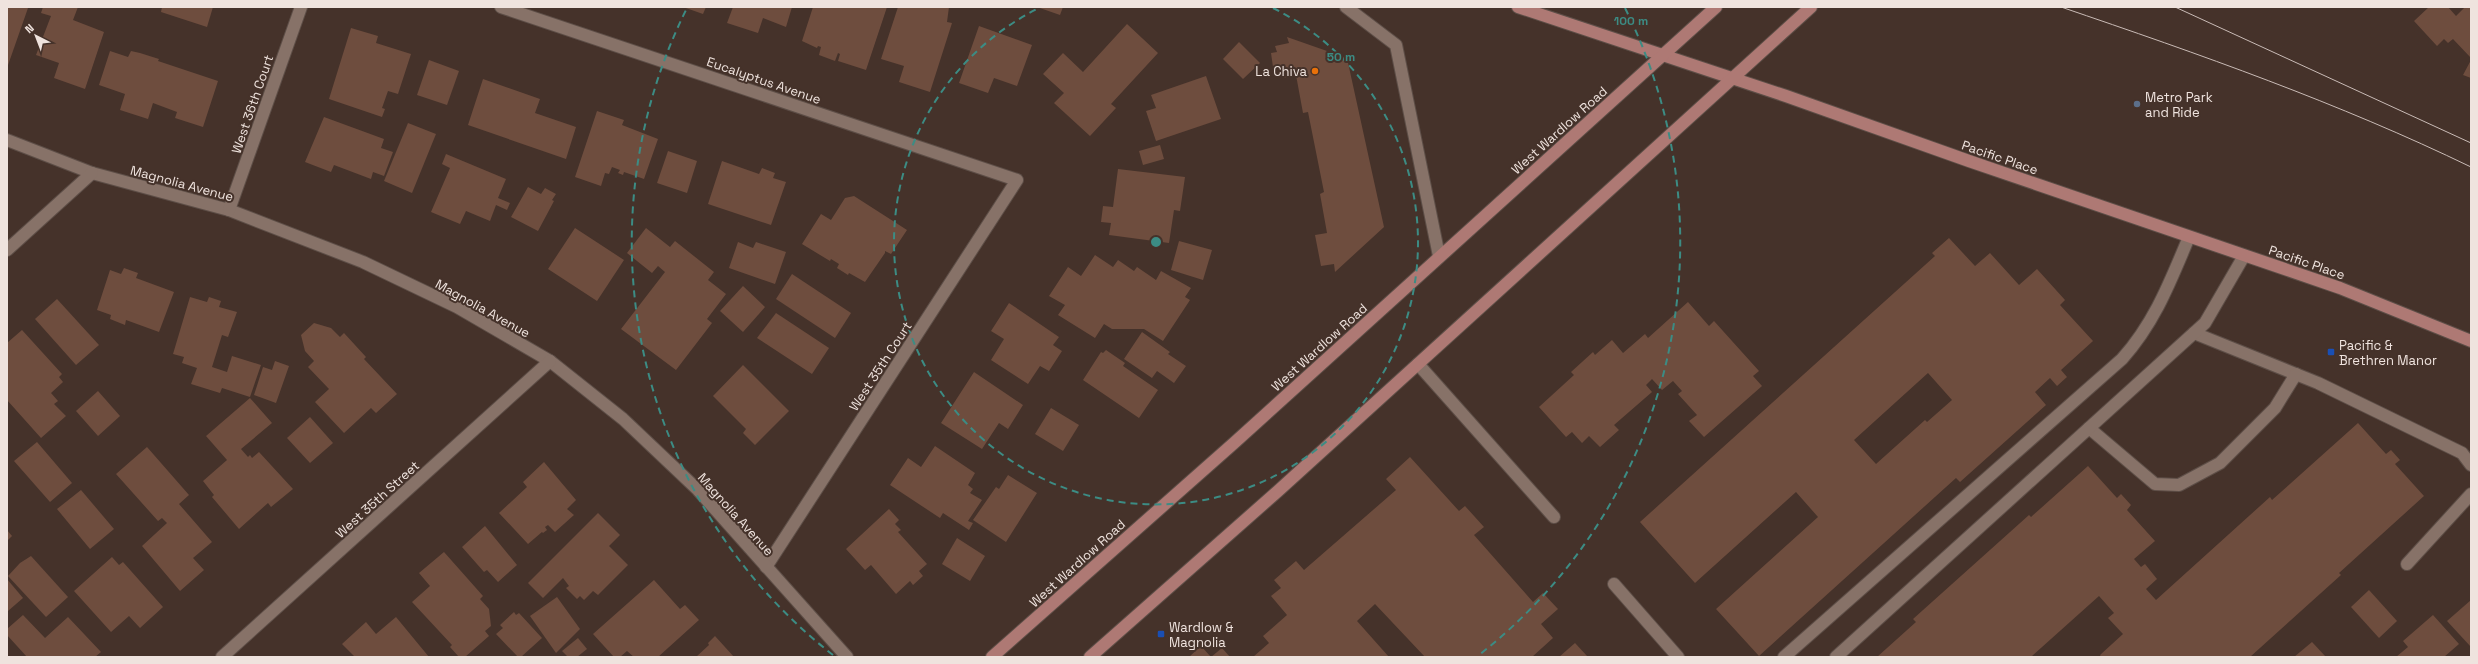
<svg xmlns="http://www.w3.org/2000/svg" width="2478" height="664" font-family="'Space Grotesk',sans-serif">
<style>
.building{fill:#6e4d3e;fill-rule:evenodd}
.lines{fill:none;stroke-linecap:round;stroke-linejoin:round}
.minor-casing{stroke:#5d4e47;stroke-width:14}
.major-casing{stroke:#5d4e47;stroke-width:14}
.minor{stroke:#877268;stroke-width:12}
.major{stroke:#ae7974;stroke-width:12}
.tram{stroke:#c9bbb6;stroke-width:1}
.ring{fill:none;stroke:#3c8c84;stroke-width:2;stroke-dasharray:7 5}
.food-dot{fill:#e8710a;stroke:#45322a;stroke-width:1.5}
.service-dot{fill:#5c6f8a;stroke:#45322a;stroke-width:1.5}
.transit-dot{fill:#1a4fb4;stroke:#45322a;stroke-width:1.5}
.labels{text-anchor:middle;stroke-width:4;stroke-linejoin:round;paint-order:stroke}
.poi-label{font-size:13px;fill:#efe3de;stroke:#45322a;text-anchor:start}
.street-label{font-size:13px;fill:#efe3de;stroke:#45322a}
.centre{fill:#3c8c84;stroke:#45322a;stroke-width:2}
.ring-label{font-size:12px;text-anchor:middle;font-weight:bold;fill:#3c8c84;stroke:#45322a;stroke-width:4;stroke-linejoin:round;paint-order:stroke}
</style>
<rect width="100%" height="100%" fill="#45322a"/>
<g class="building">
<path d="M7 7 28 8 7 68Z"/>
<path d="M43 7H78L73 20 104 32 85 89 54 78 59 63 36 55 51 16 41 13Z"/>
<path d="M162 7H213L207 27 161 12Z"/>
<path d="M683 7H706L703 14Z"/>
<path d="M733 7H792L786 27 763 18 758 33 727 23Z"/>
<path d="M813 7H887L866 70 838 61 840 54 838 53 835 61 819 55 821 47 818 46 817 48 802 41Z"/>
<path d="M898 7H949L947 22 952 23 930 92 899 82 904 66 881 59Z"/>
<path d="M1037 7H1063L1060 15Z"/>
<path d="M2429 7H2448L2456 16 2465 7H2471V58L2453 39 2448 43 2444 39 2437 46 2414 21Z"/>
<path d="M1127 24 1158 53 1111 104 1116 108 1090 136 1054 103 1064 93 1043 74 1063 53 1083 72Z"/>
<path d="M979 26 1032 45 1017 86 994 78 988 93 959 83Z"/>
<path d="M351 28 378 36 376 43 411 54 398 94 388 91 382 108 385 109 382 117 329 99Z"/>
<path d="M1287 37 1347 58 1384 227 1335 272 1334 264 1321 266 1315 235 1327 233 1320 194 1324 192 1308 112 1303 113 1296 75 1283 78 1280 65 1273 67 1271 53 1277 52 1275 46 1289 43Z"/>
<path d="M1239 42 1260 63 1243 79 1223 59Z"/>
<path d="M110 51 128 57 131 51 140 53 159 59 158 61 218 81 203 127 175 118 177 112 153 103 148 119 120 110 125 94 99 85Z"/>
<path d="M429 60 459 71 447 105 417 95Z"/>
<path d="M2471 60V78L2463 75Z"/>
<path d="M1206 76 1221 119 1156 141 1146 111 1156 108 1151 95Z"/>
<path d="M483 79 540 99 535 113 576 127 566 159 468 125Z"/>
<path d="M597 111 624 120 622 125 658 139 644 179 624 172 623 175 618 173 620 170 612 167 609 174 605 173 601 186 575 177Z"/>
<path d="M324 117 384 139 381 148 393 152 384 176 373 172 371 179 334 165 331 172 305 162Z"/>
<path d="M408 123 436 134 412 193 384 181Z"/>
<path d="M1160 145 1164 159 1143 165 1139 151Z"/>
<path d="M668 151 697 161 687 193 657 183Z"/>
<path d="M446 154 506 179 498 198 510 203 507 210 496 205 490 221 466 211 460 224 431 212 450 168 442 164Z"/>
<path d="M722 161 759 174 762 168 775 173 773 178 786 182 771 225 708 204Z"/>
<path d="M1118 169 1185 177 1180 211 1174 210 1169 243 1109 235 1111 223 1101 222 1103 206 1113 207Z"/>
<path d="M528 187 541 194 545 188 556 194 552 200 554 201 538 231 511 217Z"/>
<path d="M854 196 907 230 891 254 885 251V253L865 282 849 273 848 275 837 268 839 264 831 259 830 261 802 244 821 214 831 220 845 198Z"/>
<path d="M575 228 624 260 597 301 548 269Z"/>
<path d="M646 228 670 247 675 241 714 272 708 280 726 294 707 319 712 323 676 370 621 329 665 272 658 266 652 273 627 253Z"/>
<path d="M1949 238 1975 266 1990 253 2019 285 2037 269 2065 300 2060 305 2093 341 2061 370 2067 377 2057 386 2050 378 2035 392 2046 405 1960 482 1956 478 1759 656 1716 609 1818 517 1796 492 1695 583 1640 522 1935 256 1932 253ZM1928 373 1952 400 1927 422 1925 420 1876 464 1854 440Z"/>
<path d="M1179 241 1212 250 1203 280 1171 270Z"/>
<path d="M738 242 753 248 756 242 786 252 775 284 729 268Z"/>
<path d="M1095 255 1113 267 1118 260 1134 271 1137 267 1156 280 1161 271 1191 288 1185 297 1190 300 1163 341 1144 329H1112L1104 324 1095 338 1058 315 1065 305 1049 296 1068 267 1081 276Z"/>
<path d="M124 268 138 273 136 278 174 292 159 332 126 320 125 325 110 319 111 315 97 310 110 270 121 274Z"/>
<path d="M792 274 851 313 835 338 776 299Z"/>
<path d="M743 286 765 307 743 332 720 311Z"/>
<path d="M190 297 207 302 209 297 221 301 219 307 237 312 228 337 222 335 212 367 227 372 232 356 261 365 250 397 222 388 220 393 191 384 197 368 182 363 184 357 173 354Z"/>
<path d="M57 299 99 345 76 365 35 319Z"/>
<path d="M1688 302 1709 326 1714 321 1759 371 1753 376 1762 386 1704 437 1689 421 1697 415 1678 394 1682 391 1673 381 1662 390 1652 379 1646 385 1652 392 1614 425 1619 430 1600 447 1589 436 1582 443 1572 432 1566 437 1539 407 1574 375 1571 372 1593 352 1595 355 1612 340 1623 353 1645 334 1648 338Z"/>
<path d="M1009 303 1059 337 1053 345 1062 351 1049 371 1040 366 1028 384 991 360 1004 339 991 331Z"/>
<path d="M776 313 829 348 812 374 757 338Z"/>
<path d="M314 323 331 328 340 337 344 333 366 357 364 359 397 394 376 413 371 408 344 433 315 402 329 389 308 367 314 361 305 351 301 335Z"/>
<path d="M22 330 62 374 59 377 63 382 51 393 58 401 54 404 66 416 41 438 7 400V343Z"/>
<path d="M1142 332 1170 352 1168 354 1186 366 1174 383 1157 371 1152 378 1124 359Z"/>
<path d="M1106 350 1125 363 1123 366 1158 390 1139 418 1083 380 1101 352 1103 353Z"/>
<path d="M275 361 289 366 276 403 254 395 263 367 272 370Z"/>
<path d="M743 365 789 411 755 445 743 433 746 429 713 396Z"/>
<path d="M974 372 1023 405 1008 429 999 423 982 449 941 423Z"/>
<path d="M98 391 120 416 98 436 76 411Z"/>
<path d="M250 398 272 423 241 449 248 457 250 455 252 458 259 452 293 489 271 507 268 503 239 529 212 497 214 495 203 481 227 460 206 436Z"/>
<path d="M1051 408 1079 425 1063 451 1035 434Z"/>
<path d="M310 417 333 443 310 463 287 438Z"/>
<path d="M2358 423 2386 454 2391 450 2400 460 2395 464 2424 496 2339 573 2341 575 2250 657H2101L2100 655 2123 634 2108 618 2114 613 2099 596 2031 657H1877L1916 622 1913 619 2029 515 2031 517 2088 466 2117 498 2121 494 2131 505 2127 510 2155 541 2134 559 2141 567 2145 564 2157 579 2146 589 2156 600 2270 497 2272 500Z"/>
<path d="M37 442 72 483 50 502 14 461Z"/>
<path d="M935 446 975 473 968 485 973 489 970 493 982 500 968 521 973 523 969 530 943 513 940 518 890 485 908 458 921 467Z"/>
<path d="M147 447 189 495 179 504 212 542 193 558 204 570 180 591 142 546 167 523 162 518 158 521 116 474Z"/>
<path d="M1410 457 1459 511 1465 506 1484 527 1474 535 1533 602 1543 593 1558 609 1541 624 1553 638 1532 657H1425L1375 604 1357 621 1389 657H1253L1269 643 1263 636 1287 615 1271 596 1281 588 1274 580 1296 561 1304 570 1396 490 1386 479Z"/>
<path d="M544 462 576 500 567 509 574 515 555 532 548 525 545 527 547 530 543 533 542 532 528 544 499 513 527 487 523 482Z"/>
<path d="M1008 475 1037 493 1006 542 973 520 996 487 999 489Z"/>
<path d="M81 490 114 529 90 549 57 509Z"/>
<path d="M889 509 899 520 895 524 901 530 898 532 927 564 919 571 923 576 913 585 910 581 896 594 871 565 865 570 846 549Z"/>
<path d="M598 513 620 535 609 546 628 565 598 595 593 591 584 600 580 596 577 599 566 588 569 586 563 578 543 598 528 583Z"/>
<path d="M485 526 517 565 498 582 487 570 484 572 462 547Z"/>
<path d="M7 530 12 536 7 541Z"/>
<path d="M957 538 985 556 970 581 942 564Z"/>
<path d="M444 552 483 596 480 599 489 609 491 626 485 631 489 636 465 657H459L450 647 452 645 412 602 430 586 419 573Z"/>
<path d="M31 556 68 597 46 617 8 576 20 563Z"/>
<path d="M112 557 119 565 123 562 163 607 140 628 129 616 111 632 74 591Z"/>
<path d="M7 579 23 598 8 611H7Z"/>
<path d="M654 580 680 609 685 605 699 620 658 657H634L627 651 620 657H614L593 634Z"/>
<path d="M2369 590 2397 621 2379 638 2351 607Z"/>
<path d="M557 597 580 629 556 653 530 616Z"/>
<path d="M2471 600V647L2447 621Z"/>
<path d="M514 612 516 615 519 613 542 638 521 657H518L496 634 503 628 500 625Z"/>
<path d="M23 615 45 638 68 617 101 652 95 657H27L7 635V629Z"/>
<path d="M2433 615 2459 644 2444 657H2396L2408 647 2403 641Z"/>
<path d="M396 617 429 657H355L342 644 366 622 376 634Z"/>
<path d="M715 636 734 657H696L709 645 708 643Z"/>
<path d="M578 638 587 649 577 657H568L562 651Z"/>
<path d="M2312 642 2326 657H2294Z"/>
<path d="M1575 643 1588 657H1559Z"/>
<path d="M1201 646 1211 657H1189Z"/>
<path d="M1222 648 1230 657H1211Z"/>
</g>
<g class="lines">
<defs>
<g id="minor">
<path d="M501 7 1017 180 766 567"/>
<path d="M1346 7 1396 45 1439 256"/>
<path d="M7 140 92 173 229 210 363 262 457 307 550 361 623 419 698 490 847 657"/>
<path d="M229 210 301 7"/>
<path d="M7 250 92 173"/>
<path d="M2194 333 2318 383 2462 453 2471 465"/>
<path d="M1418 364 1554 517"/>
<path d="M2089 428 2155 484 2179 485 2220 463 2275 408 2296 374"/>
<path d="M2407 564 2471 494"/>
<path d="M1614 584 1678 657"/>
<path d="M222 657 550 361"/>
<path d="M1784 657 2122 359C2155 322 2170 282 2189 237"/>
<path d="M1836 657 2205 323 2244 256"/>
</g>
<g id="major">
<path d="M1518 7 1786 96 1969 161 2340 288 2471 341"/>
<path d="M992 657 1234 443 1716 7"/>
<path d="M1090 657 1278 491 1811 7"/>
</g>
</defs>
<use href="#minor" class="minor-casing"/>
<use href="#major" class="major-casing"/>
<use href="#minor" class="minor"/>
<use href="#major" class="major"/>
<g class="tram">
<path d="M2061 7C2199 54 2339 103 2471 167"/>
<path d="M2175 7 2471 143"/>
</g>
</g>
<g class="ring">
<path d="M1273 8A262 262 0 1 1 1039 8"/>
<path d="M833 655A524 524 0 0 1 687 8M1625 8A524 524 0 0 1 1479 655"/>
</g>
<circle class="food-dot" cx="1315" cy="71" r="4"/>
<circle class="service-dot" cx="2137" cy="104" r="4"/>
<g class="transit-dot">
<rect x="2327" y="348" width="8" height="8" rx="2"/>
<rect x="1157" y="630" width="8" height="8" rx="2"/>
</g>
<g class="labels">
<g class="poi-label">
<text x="1307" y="76" text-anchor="end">La Chiva</text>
<text x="2145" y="102">Metro Park<tspan x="2145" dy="15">and Ride</tspan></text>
<text x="2339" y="350">Pacific &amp;<tspan x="2339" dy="15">Brethren Manor</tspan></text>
<text x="1169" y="632">Wardlow &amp;<tspan x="1169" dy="15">Magnolia</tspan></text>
</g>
<g class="street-label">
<text transform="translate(764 80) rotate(19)" y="5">Eucalyptus Avenue</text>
<text transform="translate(252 104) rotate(-71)" y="5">West 36th Court</text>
<text transform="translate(1559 130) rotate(-42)" y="5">West Wardlow Road</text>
<text transform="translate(2000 157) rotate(19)" y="5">Pacific Place</text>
<text transform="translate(182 183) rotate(15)" y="5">Magnolia Avenue</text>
<text transform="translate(2307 262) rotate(19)" y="5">Pacific Place</text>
<text transform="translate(483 308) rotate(29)" y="5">Magnolia Avenue</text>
<text transform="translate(1319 347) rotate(-42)" y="5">West Wardlow Road</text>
<text transform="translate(880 366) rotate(-57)" y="5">West 35th Court</text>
<text transform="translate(377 499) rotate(-42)" y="5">West 35th Street</text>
<text transform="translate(736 514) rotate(48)" y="5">Magnolia Avenue</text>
<text transform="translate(1077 563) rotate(-42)" y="5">West Wardlow Road</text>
</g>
</g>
<circle cx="1156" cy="242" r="6" class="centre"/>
<g class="ring-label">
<text x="1631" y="25">100 m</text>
<text x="1341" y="61">50 m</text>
</g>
<rect width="2478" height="664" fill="none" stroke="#efe3de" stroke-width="16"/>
<g transform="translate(36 36) rotate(318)" stroke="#45322a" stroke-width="3" paint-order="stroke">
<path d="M0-3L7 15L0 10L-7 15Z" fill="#efe3de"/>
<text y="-6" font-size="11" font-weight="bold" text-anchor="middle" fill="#efe3de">N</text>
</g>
</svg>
